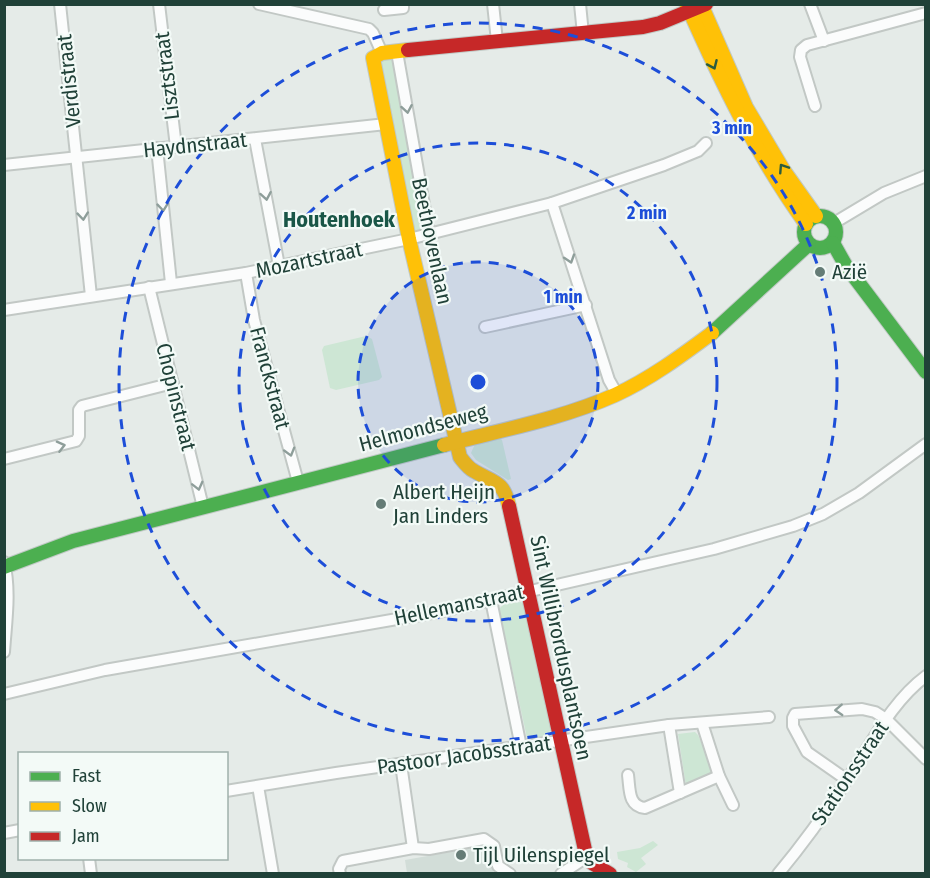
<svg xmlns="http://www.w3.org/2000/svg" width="930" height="878" font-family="'Fira Sans Condensed',sans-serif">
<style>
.built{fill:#d2ddd8}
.green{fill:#cde6d4}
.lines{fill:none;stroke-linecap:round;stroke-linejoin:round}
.street-casing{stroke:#c2c8c5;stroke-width:14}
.fast-casing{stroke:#c0c9c5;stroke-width:16}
.slow-casing{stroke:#c0c9c5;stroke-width:16}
.jam-casing{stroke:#c0c9c5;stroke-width:16}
.street{stroke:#fbfcfc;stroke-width:10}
.fast{stroke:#4caf50;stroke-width:14}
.slow{stroke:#ffc107;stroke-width:14}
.jam{stroke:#c62828;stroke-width:14}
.oneway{stroke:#2b5c3e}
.oneway2{stroke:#8e9e9a}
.ring{fill:none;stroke:#1d4ed8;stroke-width:3;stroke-dasharray:10 8}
.poi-dot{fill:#657c76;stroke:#f3faf7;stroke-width:2}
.labels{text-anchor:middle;stroke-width:4.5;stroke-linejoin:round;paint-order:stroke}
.street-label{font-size:21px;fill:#204138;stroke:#f3faf7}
.poi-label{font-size:21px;fill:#204138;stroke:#f3faf7;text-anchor:start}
.neighbourhood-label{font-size:22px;font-weight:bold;fill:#195647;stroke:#f3faf7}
.centre{fill:#1d4ed8;stroke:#f3faf7;stroke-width:3}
.ring-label{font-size:18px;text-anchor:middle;font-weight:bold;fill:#1d4ed8;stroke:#f3faf7;stroke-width:4.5;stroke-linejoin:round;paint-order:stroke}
</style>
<rect width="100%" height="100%" fill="#e5ebe8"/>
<path class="built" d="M484 846 490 851 494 873H407L405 860Z"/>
<g class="green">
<path d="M395 58 426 232 412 235 380 61Z"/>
<path d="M366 336 372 339 382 377 379 380 336 390 330 388 322 350 324 346Z"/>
<path d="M499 437 502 440 511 479 508 480 476 460 471 453 475 444Z"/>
<path d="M521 602 528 609 551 730 546 736 529 740 527 738 499 609 504 604Z"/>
<path d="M695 732 698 735 715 774 686 786 678 734Z"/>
<path d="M653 841 658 845 641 858 646 864 636 872 627 867 628 863 618 859 617 852 640 848Z"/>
</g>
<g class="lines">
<defs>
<g id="street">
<path d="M60 4 91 296"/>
<path d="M159 4 176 147"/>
<path d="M259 4 369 29 373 33 382 53"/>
<path d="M493 4 497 41"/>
<path d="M580 4 583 34"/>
<path d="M810 4 824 41"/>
<path d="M384 10 403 8V4"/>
<path d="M397 52 429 233"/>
<path d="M815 106 800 57 801 50 807 45 926 13"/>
<path d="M255 139 279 266"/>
<path d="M157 148 171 283"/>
<path d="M4 165 386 124"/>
<path d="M552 203 609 380 617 394"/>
<path d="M834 223 884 193 926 176"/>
<path d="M246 273 254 320 298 482"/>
<path d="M149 287 203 507"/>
<path d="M4 310 246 273 409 239 552 203 664 165 698 151 706 143"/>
<path d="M485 327 586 305"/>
<path d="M4 459 76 441 79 436V410L82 406 173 383"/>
<path d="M4 562C11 591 6 622 4 652"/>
<path d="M491 600 521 747"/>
<path d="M4 694 105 670 443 611 714 549 793 526 823 514 859 493 926 444"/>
<path d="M702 723 719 776 733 805"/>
<path d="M669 725 680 793"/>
<path d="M401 764 413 848"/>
<path d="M628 775C630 790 628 806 645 808L719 776"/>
<path d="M847 780 807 752 793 726V718L795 714 862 709 875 712 886 719 926 759"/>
<path d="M258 786 273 874"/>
<path d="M226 791 336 773 669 725 769 717"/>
<path d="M4 833 20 830"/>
<path d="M89 858 91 874"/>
<path d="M340 874 339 869 343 861 413 848 429 849 484 839 494 846 498 866 510 874"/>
<path d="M561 874 588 856"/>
<path d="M778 874C803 844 826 812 847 780 871 745 891 702 926 676"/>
</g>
<g id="fast">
<circle cx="820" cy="232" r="16"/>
<path d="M833 243 846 266 926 372"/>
<path d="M712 333 809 244"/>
<path d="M4 567 73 541 444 445"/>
</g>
<g id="slow">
<path d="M701 4 746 107 784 171 816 216"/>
<path d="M687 5C721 82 757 156 806 224"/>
<path d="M408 50 382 53 373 58 409 239 460 457C464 462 468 468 474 471 494 483 503 480 509 506"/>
<path d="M444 445C501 430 561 419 615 395 650 379 681 356 712 333"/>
</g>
<g id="jam">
<path d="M408 50 643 27 660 23 706 4"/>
<path d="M509 506 585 850 592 863 610 874"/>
</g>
</defs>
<use href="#street" class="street-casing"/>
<use href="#fast" class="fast-casing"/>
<use href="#slow" class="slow-casing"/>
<use href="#jam" class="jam-casing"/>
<use href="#street" class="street"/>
<use href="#fast" class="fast"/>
<use href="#slow" class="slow"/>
<use href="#jam" class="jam"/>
</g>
<defs><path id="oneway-chevron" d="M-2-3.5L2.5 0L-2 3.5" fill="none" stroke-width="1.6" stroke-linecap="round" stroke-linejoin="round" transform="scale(1.5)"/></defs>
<g class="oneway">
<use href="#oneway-chevron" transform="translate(713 65) rotate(66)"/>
<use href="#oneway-chevron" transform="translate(783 168) rotate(-123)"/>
</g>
<g class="oneway2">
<use href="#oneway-chevron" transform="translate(407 109) rotate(80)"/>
<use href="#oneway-chevron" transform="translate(266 196) rotate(80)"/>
<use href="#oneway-chevron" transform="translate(163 207) rotate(84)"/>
<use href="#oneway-chevron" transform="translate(83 216) rotate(84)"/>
<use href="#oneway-chevron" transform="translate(570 259) rotate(72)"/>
<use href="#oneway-chevron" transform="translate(61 446) rotate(-14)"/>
<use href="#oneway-chevron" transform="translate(290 452) rotate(74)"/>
<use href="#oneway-chevron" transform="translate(198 486) rotate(76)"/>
<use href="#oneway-chevron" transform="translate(839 710) rotate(177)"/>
</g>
<circle cx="478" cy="382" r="120" fill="#1d4ed8" fill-opacity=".12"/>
<g class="ring">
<circle cx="478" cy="382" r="120"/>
<circle cx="478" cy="382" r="239"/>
<circle cx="478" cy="382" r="359"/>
</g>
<g class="poi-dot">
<circle cx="820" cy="272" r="6"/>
<circle cx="381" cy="504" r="6"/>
<circle cx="461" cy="855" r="6"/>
</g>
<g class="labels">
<g class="street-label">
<text transform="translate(167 76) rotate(-97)" y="7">Lisztstraat</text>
<text transform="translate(69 81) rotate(-96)" y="7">Verdistraat</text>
<text transform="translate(195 145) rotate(-6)" y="7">Haydnstraat</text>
<text transform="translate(432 241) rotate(78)" y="7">Beethovenlaan</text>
<text transform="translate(309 260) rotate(-12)" y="7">Mozartstraat</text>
<text transform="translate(270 378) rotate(75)" y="7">Franckstraat</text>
<text transform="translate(176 397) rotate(76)" y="7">Chopinstraat</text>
<text transform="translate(423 428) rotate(-15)" y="7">Helmondseweg</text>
<text transform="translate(459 605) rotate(-12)" y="7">Hellemanstraat</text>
<text transform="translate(561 648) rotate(78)" y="7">Sint Willibrordusplantsoen</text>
<text transform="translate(464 755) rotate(-8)" y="7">Pastoor Jacobsstraat</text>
<text transform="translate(850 773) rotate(-56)" y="7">Stationsstraat</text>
</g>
<g class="poi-label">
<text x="832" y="279">Azië</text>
<text x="393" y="499">Albert Heijn<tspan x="393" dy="24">Jan Linders</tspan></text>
<text x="473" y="862">Tijl Uilenspiegel</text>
</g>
<g class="neighbourhood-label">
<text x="339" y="227">Houtenhoek</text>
</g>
</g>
<circle cx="478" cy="382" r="9" class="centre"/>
<g class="ring-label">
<text x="732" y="134">3 min</text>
<text x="647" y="219">2 min</text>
<text x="563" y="303">1 min</text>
</g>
<rect width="930" height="878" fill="none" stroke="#204138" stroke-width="12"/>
<rect x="18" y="752" width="210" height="108" fill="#f3faf7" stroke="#9fb0ab" stroke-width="1.5"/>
<rect x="30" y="772" width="30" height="9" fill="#4caf50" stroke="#9fb0ab" stroke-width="1.5"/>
<text x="72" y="782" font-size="18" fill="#204138">Fast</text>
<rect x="30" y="802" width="30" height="9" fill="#ffc107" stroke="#9fb0ab" stroke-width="1.5"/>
<text x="72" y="812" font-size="18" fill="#204138">Slow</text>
<rect x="30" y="832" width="30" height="9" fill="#c62828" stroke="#9fb0ab" stroke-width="1.5"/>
<text x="72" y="842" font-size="18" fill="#204138">Jam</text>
</svg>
